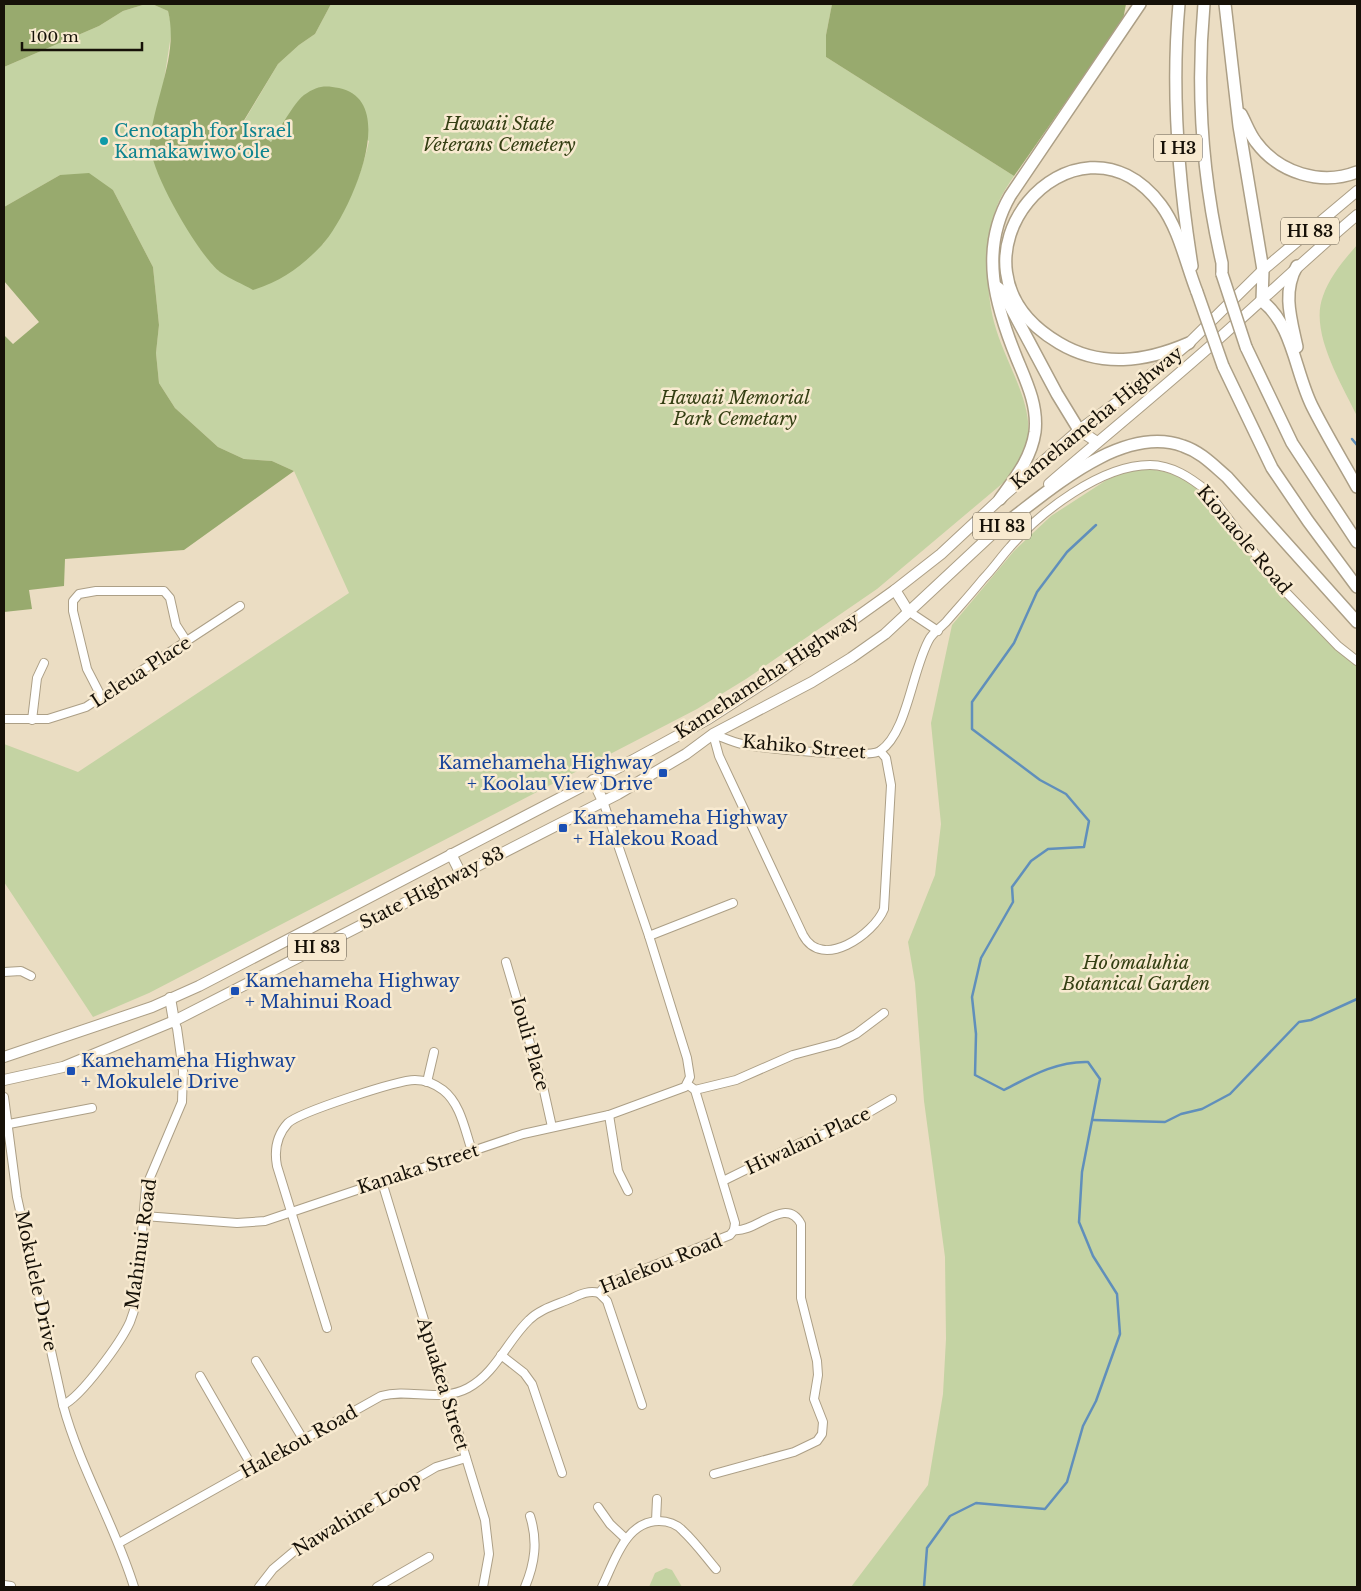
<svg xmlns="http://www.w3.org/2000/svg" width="1361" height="1591" font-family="'Libre Baskerville',serif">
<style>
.green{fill:#c4d3a3}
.forest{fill:#98aa6e}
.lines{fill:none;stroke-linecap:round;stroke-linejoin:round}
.stream{stroke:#608fbb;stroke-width:2.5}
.minor-casing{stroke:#ac9f86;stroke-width:10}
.major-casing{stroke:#ac9f86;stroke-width:12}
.highway-casing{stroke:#ac9f86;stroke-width:14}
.minor{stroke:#fff;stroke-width:8}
.major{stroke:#fff;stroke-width:10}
.highway{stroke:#fff;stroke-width:11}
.highway-bridge-casing{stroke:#ac9f86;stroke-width:14;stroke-linecap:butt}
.highway-bridge{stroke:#fff;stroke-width:11}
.culture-dot{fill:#0f9aa8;stroke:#f8ead0;stroke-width:2}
.transit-dot{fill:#1a4fb4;stroke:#f8ead0;stroke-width:2}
.labels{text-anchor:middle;stroke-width:5;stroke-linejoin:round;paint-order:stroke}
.shield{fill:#f8ead0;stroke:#5a5244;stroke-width:1}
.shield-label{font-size:16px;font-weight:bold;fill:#161108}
.park-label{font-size:18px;font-style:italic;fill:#343f13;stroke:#f8ead0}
.culture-label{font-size:18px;fill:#0d838f;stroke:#f8ead0;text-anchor:start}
.street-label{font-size:18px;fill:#161108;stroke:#f8ead0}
.transit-label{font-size:18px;fill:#164399;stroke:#f8ead0;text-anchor:start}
</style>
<rect width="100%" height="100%" fill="#ebddc3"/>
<g class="green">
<path d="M146 4H152L168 11 172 28 163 87 156 116 186 224 200 249 219 271 323 244C346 211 360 180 369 141L303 96 271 142 243 123 278 64 299 45 315 34 331 4H832L826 35V57L1014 176C1009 183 1004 191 1000 199 984 233 985 287 994 322 1009 379 1058 430 1003 483L877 589 746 679 697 709 149 993 93 1017 4 882V744L78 772 349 593 294 471 272 461 244 459 218 447 175 408 159 383 156 353 159 325 153 267 113 190 60 175 4 207V67L99 26 123 11Z"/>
<path d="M1357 245V416C1342 384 1309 332 1323 296 1330 276 1344 260 1357 245Z"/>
<path d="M1141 469C1162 469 1180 475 1197 488L1277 589 1340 653 1357 666V1587H851L928 1485 943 1394 946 1339 945 1257 924 1101 915 983 908 942 935 875 941 824 931 723 952 625 1014 551 1051 516 1105 481 1123 472Z"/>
<path d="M666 1568 672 1570 682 1587H649L655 1573Z"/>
</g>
<g class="forest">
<path d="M4 4H146L123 11 99 26 4 67Z"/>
<path d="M152 4H331L315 34 299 45 278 64 243 122 271 142C280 129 293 104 304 95 317 86 324 85 339 88 402 101 348 217 322 245 300 268 283 280 253 290 243 284 230 279 220 272 199 256 148 169 150 142 154 98 179 55 168 11Z"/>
<path d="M832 4H1126L1123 20 1014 176 826 57V35Z"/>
<path d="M89 173 113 190 153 267 159 325 156 353 159 383 175 408 218 447 244 459 272 461 294 471 184 550 65 559 64 586 29 590 32 609 4 612V335L13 344 39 322 4 281V207L60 175Z"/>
</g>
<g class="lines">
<g class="stream">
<path d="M1352 439 1357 445"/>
<path d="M1093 1120 1165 1122 1181 1114 1202 1109 1230 1094 1299 1022 1311 1020 1357 999"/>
<path d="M924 1587 927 1548 950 1516 976 1503 1045 1509 1067 1482 1083 1426 1096 1401 1120 1334 1117 1294 1093 1256 1079 1222 1082 1172 1100 1079 1088 1062C1057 1061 1031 1076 1004 1090L975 1075 976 1034 972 997 981 958 1013 902 1012 887 1031 861 1048 849 1084 847 1089 821 1066 794 1040 780 972 729V702L1014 643 1037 592 1067 552 1096 525"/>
</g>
<defs>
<g id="minor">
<path d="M908 611 938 631"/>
<path d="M102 698 87 669 73 611V601L79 594 96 591H164L170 598 176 625 187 642"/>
<path d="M4 719H48L86 707 240 606"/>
<path d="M32 720 37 678 44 663"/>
<path d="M713 734C722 737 732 742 742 744 761 748 868 759 880 751 908 732 912 668 930 638 934 632 941 627 946 622 958 608 971 594 983 579 993 569 1000 558 1010 547 1040 512 1101 465 1150 465 1172 465 1191 478 1207 491L1280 586 1338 646 1357 661"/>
<path d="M713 734 719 756 803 935C822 971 874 934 884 909L891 785 886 758 880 751"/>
<path d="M649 936 733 903"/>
<path d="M506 962 544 1091 552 1127"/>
<path d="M4 972 21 971 31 976"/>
<path d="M427 1082 434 1052"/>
<path d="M695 1090 736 1080 793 1055 838 1043 856 1034 884 1013"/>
<path d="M4 1097 17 1197 63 1405"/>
<path d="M609 1115 618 1171 628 1191"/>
<path d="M9 1124 92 1108"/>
<path d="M723 1181 800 1143 847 1125 892 1099"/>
<path d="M382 1182 485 1520 489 1554 483 1587"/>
<path d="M144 1216 237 1223 265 1221 523 1134 609 1115 685 1087 690 1077 687 1058 649 936 603 801"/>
<path d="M599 1293 607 1301 642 1405"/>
<path d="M327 1328 277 1166C274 1150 277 1135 288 1123 300 1112 398 1080 415 1080 425 1080 435 1084 443 1090 461 1104 465 1131 472 1151"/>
<path d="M501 1355 524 1373 532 1384 562 1473"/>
<path d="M256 1361 303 1439"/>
<path d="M200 1376 253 1468"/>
<path d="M714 1474 794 1452 817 1441 822 1434 823 1422 814 1399 818 1375 817 1361 801 1298V1224C786 1195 756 1233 734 1230"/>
<path d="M598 1507 610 1524 626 1539"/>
<path d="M656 1521 657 1499"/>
<path d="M119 1543 381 1396C410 1388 440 1403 468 1388 496 1373 507 1341 529 1320 540 1309 556 1305 570 1299 579 1295 588 1290 599 1293L607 1284 730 1235 734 1230 735 1223 695 1090 687 1084"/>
<path d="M4 1585 11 1586"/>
<path d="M134 1587C115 1525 80 1468 63 1405 81 1397 121 1342 130 1322 133 1315 135 1307 136 1300L146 1187 182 1102 183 1071 177 1028 174 1021"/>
<path d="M259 1587 273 1569 298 1548 436 1467 466 1458"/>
<path d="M377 1587 429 1557"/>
<path d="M525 1587C535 1563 538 1541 530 1516"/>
<path d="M602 1587C614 1563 625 1521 659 1521 667 1521 677 1524 683 1531 695 1542 705 1556 716 1569"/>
</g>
<g id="major">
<path d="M1079 430 1097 442"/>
<path d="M1049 484C1107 434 1167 385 1224 334 1269 294 1312 253 1357 215"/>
<path d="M895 590 908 611"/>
<path d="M593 780 603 801"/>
<path d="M451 854 461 874"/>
<path d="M170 998 174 1021"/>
<path d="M4 1057 152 1007 199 986 635 759 708 719 773 677 895 590 941 554 1000 499 1079 430 1120 400 1189 343 1263 270 1357 191"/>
<path d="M4 1080 63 1067 174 1021 618 794 686 754 713 734 812 682 851 658 885 634 1004 523"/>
</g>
<g id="highway">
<path d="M1179 4C1171 92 1178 178 1192 266"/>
<path d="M1204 4C1196 92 1202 177 1222 263V274"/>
<path d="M1225 4 1239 126 1263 270 1262 301C1293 325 1295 372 1312 406 1326 434 1342 460 1357 487"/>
<path d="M1241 114C1246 123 1249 133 1256 142 1279 173 1321 186 1357 172"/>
<path d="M997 287 1002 291 1057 394 1079 430"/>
<path d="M1189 343C1145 362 1101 368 1059 343 925 264 1076 92 1161 205 1179 229 1186 264 1197 292"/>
<path d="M1246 347 1292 443 1357 542"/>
<path d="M1297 347C1291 319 1282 292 1297 266"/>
<path d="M1223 366 1272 468 1308 521 1357 587"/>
<path d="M1000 499C1015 478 1031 459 1035 432 1038 406 1027 383 1017 359 995 305 979 250 1010 196L1140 4"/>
<path d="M998 529C1045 495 1120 423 1183 446 1201 452 1213 465 1227 477L1357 622"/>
</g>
</defs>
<use href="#minor" class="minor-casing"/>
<use href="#major" class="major-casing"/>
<use href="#highway" class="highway-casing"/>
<use href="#minor" class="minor"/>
<use href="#major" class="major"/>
<use href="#highway" class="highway"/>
<defs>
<g id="highway-bridge">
<path d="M1222 274 1246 347"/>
<path d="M1197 292 1223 366"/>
</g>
</defs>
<use href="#highway-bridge" class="highway-bridge-casing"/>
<use href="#highway-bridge" class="highway-bridge"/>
</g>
<circle class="culture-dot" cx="104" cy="141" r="5"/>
<g class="transit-dot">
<rect x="658" y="768" width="10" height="10" rx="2.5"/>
<rect x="558" y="823" width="10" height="10" rx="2.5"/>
<rect x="230" y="986" width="10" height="10" rx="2.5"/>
<rect x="66" y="1066" width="10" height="10" rx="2.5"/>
</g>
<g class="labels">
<g class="shield">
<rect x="1154" y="134.5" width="48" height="27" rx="4"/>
<rect x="1281" y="217.5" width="58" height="27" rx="4"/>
<rect x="973" y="512.5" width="58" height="27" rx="4"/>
<rect x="288" y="933.5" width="58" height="27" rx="4"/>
</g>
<g class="shield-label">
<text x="1178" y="154">I H3</text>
<text x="1310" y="237">HI 83</text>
<text x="1002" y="532">HI 83</text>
<text x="317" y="953">HI 83</text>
</g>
<g class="park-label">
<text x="499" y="130">Hawaii State<tspan x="499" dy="21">Veterans Cemetery</tspan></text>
<text x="735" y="404">Hawaii Memorial<tspan x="735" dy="21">Park Cemetary</tspan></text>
<text x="1136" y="969">Ho'omaluhia<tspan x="1136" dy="21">Botanical Garden</tspan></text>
</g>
<g class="culture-label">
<text x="114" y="137">Cenotaph for Israel<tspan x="114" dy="21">Kamakawiwoʻole</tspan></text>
</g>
<g class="street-label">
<text transform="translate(1097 418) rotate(-39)" y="6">Kamehameha Highway</text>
<text transform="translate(1244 540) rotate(50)" y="6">Kionaole Road</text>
<text transform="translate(141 672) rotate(-33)" y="6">Leleua Place</text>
<text transform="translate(767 676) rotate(-33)" y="6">Kamehameha Highway</text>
<text transform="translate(804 747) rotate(5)" y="6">Kahiko Street</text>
<text transform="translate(432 888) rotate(-27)" y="6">State Highway 83</text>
<text transform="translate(530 1044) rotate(74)" y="6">Iouli Place</text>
<text transform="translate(808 1141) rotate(-25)" y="6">Hiwalani Place</text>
<text transform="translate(418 1169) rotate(-18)" y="6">Kanaka Street</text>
<text transform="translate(141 1244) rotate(-82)" y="6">Mahinui Road</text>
<text transform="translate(661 1264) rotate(-22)" y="6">Halekou Road</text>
<text transform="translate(36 1281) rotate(78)" y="6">Mokulele Drive</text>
<text transform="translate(443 1384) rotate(73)" y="6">Apuakea Street</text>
<text transform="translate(299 1442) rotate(-29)" y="6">Halekou Road</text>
<text transform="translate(357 1514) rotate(-31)" y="6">Nawahine Loop</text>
</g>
<g class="transit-label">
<text x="653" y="769" text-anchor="end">Kamehameha Highway<tspan x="653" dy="21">+ Koolau View Drive</tspan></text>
<text x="573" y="824">Kamehameha Highway<tspan x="573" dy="21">+ Halekou Road</tspan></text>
<text x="245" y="987">Kamehameha Highway<tspan x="245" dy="21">+ Mahinui Road</tspan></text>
<text x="81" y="1067">Kamehameha Highway<tspan x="81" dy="21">+ Mokulele Drive</tspan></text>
</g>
</g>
<rect width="1361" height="1591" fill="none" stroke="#161108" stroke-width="10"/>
<path d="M22 42v8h120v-8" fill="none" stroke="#161108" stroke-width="2.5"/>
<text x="30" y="42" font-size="15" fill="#161108" stroke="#f8ead0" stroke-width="4" paint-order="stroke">100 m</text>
</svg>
